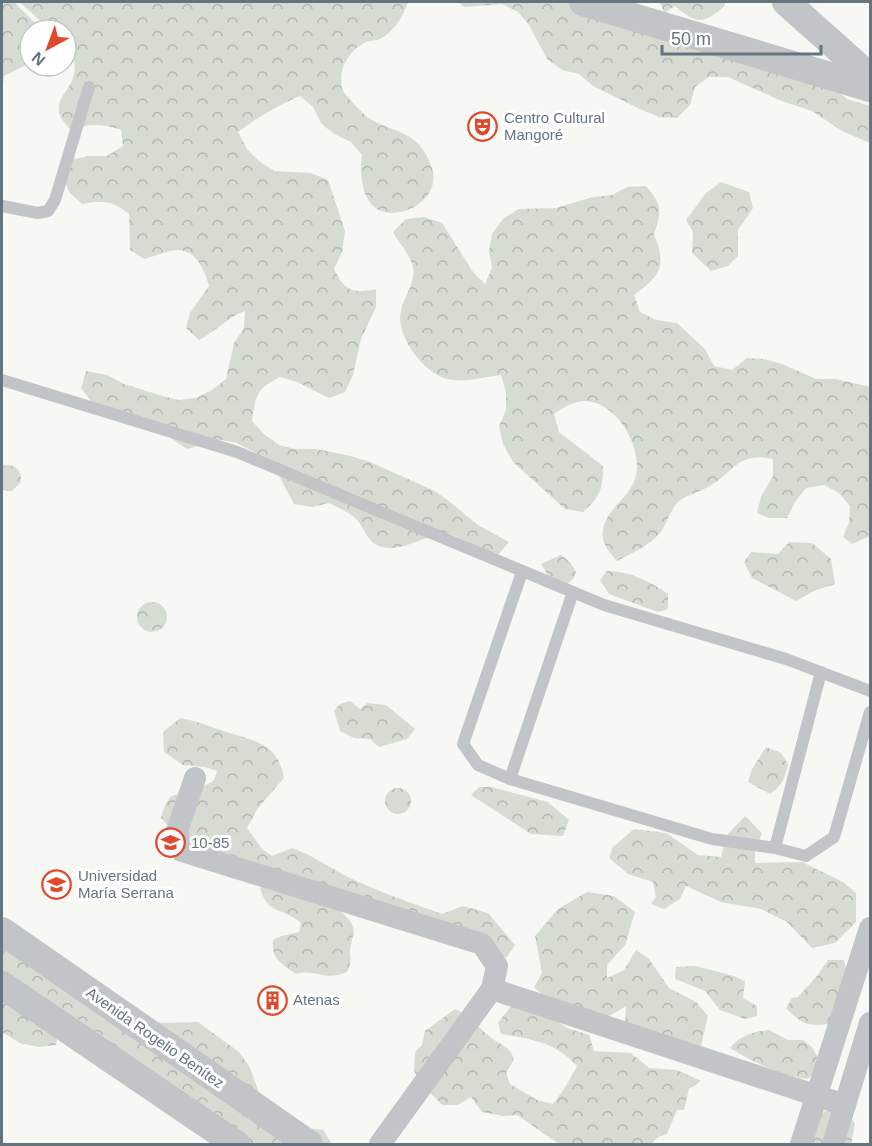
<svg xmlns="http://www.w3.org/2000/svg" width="872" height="1146" font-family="Arial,sans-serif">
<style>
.forest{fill:url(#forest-crowns)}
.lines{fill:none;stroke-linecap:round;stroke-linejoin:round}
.service{stroke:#c1c5c8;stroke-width:12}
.minor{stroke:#c1c5c8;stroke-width:22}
.tertiary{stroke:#c1c5c8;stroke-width:28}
.labels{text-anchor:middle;stroke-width:6;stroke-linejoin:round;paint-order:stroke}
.poi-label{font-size:15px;fill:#63757f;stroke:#fff;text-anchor:start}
.street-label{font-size:15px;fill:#63757f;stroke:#fff}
</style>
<defs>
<pattern id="forest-crowns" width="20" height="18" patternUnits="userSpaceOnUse" patternTransform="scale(1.5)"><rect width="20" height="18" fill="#d7dcd3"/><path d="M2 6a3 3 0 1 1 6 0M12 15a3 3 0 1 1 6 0" fill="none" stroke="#b2b7b0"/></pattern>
</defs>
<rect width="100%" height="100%" fill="#f7f7f4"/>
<g class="forest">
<path d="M2 2H14L42 30H30V63L4 76 2 95Z"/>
<path d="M19 2H408C404 15 395 30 382 38 377 41 370 40 364 43 354 48 345 59 342 71 341 75 341 85 342 89 344 94 365 116 370 119 396 134 417 130 430 163 434 172 435 179 431 189 428 197 419 205 412 208 371 226 357 191 362 155L351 142 334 134 321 123 313 107 300 96C280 104 255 119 238 132L247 149 259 161 274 171 311 173 328 180 345 231 342 252 334 269C345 291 352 294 376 289V307L361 339 353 375 345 392 329 398 297 382 280 377C256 389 256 395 252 421L264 434 279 445 295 449H316L351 456 370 462 435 491 450 502 478 525 509 542 497 556C486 552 459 536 450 534 429 531 405 553 382 547 368 544 365 529 357 520 349 512 339 508 329 503L312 507 294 504 278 474 252 451 237 443 221 440 187 449 172 439 161 427 91 401 81 388 86 371 107 375 124 384 159 395 178 400 196 398 212 390 226 379 234 343 244 328 245 311C228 317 216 331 199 340L186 328 190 313 209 286C205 271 196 249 177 250 169 250 153 257 144 259L130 250 129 214C112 200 103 200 82 204L69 192 63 176 70 160 89 156H107L123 146 121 130C102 123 89 124 70 129 66 124 60 118 59 113 57 100 65 94 71 83 77 71 76 53 66 44V30H51Z"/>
<path d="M458 2H606L832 87 847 99 870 106V143L842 131 812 111 779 100 728 77H709L695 87 690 105 677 118 659 117 642 110 593 86 579 74 562 70 547 59 529 25 518 12 502 4 465 7Z"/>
<path d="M660 2H726C723 9 718 11 712 16 697 25 687 16 675 6L664 13Z"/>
<path d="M721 182 749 192 753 208 738 230V256L728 266 711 271 692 253 693 232 686 220 706 193Z"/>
<path d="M646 186C662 204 662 212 654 234 667 267 661 275 634 295L640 312 656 320 677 323 705 349 714 366 732 370 747 358 764 359 782 364 816 379H836L870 387V536L868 537 852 544 843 537 849 522 850 506 839 493 824 485 806 488 795 502 787 518H769L757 513 761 497 773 476V459C737 451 734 473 708 487 699 492 687 495 679 501 670 510 667 523 660 533 649 546 632 553 617 561 609 552 600 542 603 529 608 504 637 496 637 466 637 440 616 404 587 401 575 400 564 407 554 414L559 432 603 466C603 489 600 497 583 512L565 509 513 462 503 444 499 426 506 410V392L501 375C484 377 464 383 447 379 423 373 395 335 401 311 404 294 418 282 412 264 409 253 398 242 393 232L406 219 424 217 442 223 473 272 485 284 492 268 489 251 492 234 503 219 518 209 556 208 593 197 612 195 627 187Z"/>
<path d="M6 465C17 465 22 472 21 482L12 491 2 490V466Z"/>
<path d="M789 542 812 543 831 559 835 584 814 591 796 601 752 578 744 562 751 552 778 554Z"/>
<path d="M561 555 570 562 576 572 574 578 567 584 549 577 541 564Z"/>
<path d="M607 571C629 571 651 582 668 594V609L658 612 609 594 600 580Z"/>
<circle cx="152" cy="617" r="15"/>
<path d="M350 701 360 709 367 703 386 705 415 729 407 739 379 747 370 739 354 738 340 731 334 711 340 704Z"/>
<path d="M180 718C198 721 213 728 230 733 259 742 278 745 284 778L258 808 247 828 262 849 272 856 292 848C313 855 330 868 350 878 380 892 411 903 442 914L463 906 488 913 515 945 506 958 488 944 182 842 161 818C171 785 173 800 197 790 203 787 209 783 214 780L217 771 205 767 183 765 164 752 163 732Z"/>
<path d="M766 747 781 753 788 764C785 779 782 785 770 794L748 782 752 769Z"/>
<path d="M479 787H491L548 802 569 820 563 836 531 834 471 795Z"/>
<circle cx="398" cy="801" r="13"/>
<path d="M745 816 762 833 755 850V863L802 862 843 882 856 893V922L835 943 812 948 787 922 761 909 721 902 686 886 680 899 664 909 651 904 656 897 653 882 628 874 609 858 613 847 634 829 666 833 698 855 721 857 727 835Z"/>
<path d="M267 882C288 890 347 904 353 927 355 933 352 939 351 945 348 956 354 960 347 972 323 982 316 968 296 974 282 964 271 959 273 940L281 936 299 932 301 923C282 906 269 917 260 888Z"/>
<path d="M587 892 614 896 635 912 625 945 607 965V978L624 970 636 950 649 959 669 988 696 1002 708 1016 701 1046 625 1025 626 1006 608 1017 547 999 534 987 542 973 535 936 558 909Z"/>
<path d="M2 925 146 1020 163 1023 198 1022 239 1052 250 1068 262 1101 288 1126 323 1130 332 1144H248L59 1028 56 1045 39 1047 20 1043 2 1032V1001L14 979 2 970Z"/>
<path d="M828 960H844L848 978 834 1015 828 1024C806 1027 801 1023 786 1008L792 998 798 997 817 976Z"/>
<path d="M696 966 734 976 745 981 743 998 757 1006V1016L745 1019 720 1010 705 991 675 979 676 967Z"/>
<path d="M511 1006 553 1018 567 1028 589 1035 594 1051 631 1053 649 1068 677 1070 701 1081 689 1089 684 1110H677L667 1134 658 1137 651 1144H559L517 1115 503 1116 482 1112 471 1097 458 1105H442L418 1080 414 1070 415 1052 422 1045 425 1031 455 1009C468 1014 478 1027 489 1036 498 1044 510 1046 514 1059L506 1073 510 1084 537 1100 553 1104 566 1086 577 1066C556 1042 531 1039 501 1034L498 1023Z"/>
<path d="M769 1030 788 1040H803L813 1048 818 1058 816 1070 808 1079C779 1075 755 1063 730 1048 741 1035 752 1032 769 1030Z"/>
<path d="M833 1110 850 1117 855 1124 851 1144H810L815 1113Z"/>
</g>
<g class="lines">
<g class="service">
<path d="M2 206 38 213 48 211 55 200 89 87"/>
<path d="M2 380 237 452 604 605 786 659 870 691"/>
<path d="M522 572 463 744 478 765 510 779 712 839 775 848 806 856 834 837 870 712"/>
<path d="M510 779 573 592"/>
<path d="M775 848 821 672"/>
</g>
<g class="minor">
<path d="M195 778 177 831 182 851 482 944 497 966 492 989 845 1105"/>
<path d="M380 1144 492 989"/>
<path d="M801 1144 870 928"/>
<path d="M833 1144 870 1023"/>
</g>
<g class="tertiary">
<path d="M583 2 870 88"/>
<path d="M786 2 870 77"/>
<path d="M2 931 309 1144"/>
<path d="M2 985 236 1144"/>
</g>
</g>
<defs>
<symbol id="theatre-ring" viewBox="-11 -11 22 22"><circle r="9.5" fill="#fff" stroke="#df492c" stroke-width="1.5"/><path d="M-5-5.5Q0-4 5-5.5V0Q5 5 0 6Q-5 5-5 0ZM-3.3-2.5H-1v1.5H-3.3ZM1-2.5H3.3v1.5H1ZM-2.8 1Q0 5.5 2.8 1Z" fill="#df492c"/></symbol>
<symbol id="school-ring" viewBox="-11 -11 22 22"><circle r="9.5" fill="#fff" stroke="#df492c" stroke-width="1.5"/><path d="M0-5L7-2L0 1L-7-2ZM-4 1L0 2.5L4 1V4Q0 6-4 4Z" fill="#df492c"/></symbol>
<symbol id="university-ring" viewBox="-11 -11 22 22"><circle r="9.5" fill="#fff" stroke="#df492c" stroke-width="1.5"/><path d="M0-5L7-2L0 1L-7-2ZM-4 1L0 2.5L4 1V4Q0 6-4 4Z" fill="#df492c"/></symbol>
<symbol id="building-ring" viewBox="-11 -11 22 22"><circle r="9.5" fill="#fff" stroke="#df492c" stroke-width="1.5"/><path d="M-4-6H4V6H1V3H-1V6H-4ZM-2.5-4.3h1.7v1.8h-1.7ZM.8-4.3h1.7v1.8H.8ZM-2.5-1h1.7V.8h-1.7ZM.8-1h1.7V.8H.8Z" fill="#df492c"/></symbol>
</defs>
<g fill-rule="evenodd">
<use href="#theatre-ring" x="466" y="110" width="33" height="33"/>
<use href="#school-ring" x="154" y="826" width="33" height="33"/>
<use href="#university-ring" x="40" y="868" width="33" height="33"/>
<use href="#building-ring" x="256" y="984" width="33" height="33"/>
</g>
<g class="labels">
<g class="poi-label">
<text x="504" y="123">Centro Cultural<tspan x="504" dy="17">Mangoré</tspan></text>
<text x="191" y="848">10-85</text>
<text x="78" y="881">Universidad<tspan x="78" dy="17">María Serrana</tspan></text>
<text x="293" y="1005">Atenas</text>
</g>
<g class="street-label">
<text transform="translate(155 1038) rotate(35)" y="5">Avenida Rogelio Benítez</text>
</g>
</g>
<rect width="872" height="1146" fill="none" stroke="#63757f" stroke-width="6"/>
<g transform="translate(48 48) rotate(221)"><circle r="28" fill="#ffffff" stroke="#c1c8cc" stroke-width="1.5"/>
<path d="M0-4.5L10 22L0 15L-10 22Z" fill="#df492c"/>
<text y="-9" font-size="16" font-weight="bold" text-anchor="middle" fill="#63757f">N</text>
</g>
<path d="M662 45v9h159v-9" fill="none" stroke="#63757f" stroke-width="3"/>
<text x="671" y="45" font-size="18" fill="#63757f" stroke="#ffffff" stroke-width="4.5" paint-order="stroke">50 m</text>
</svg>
